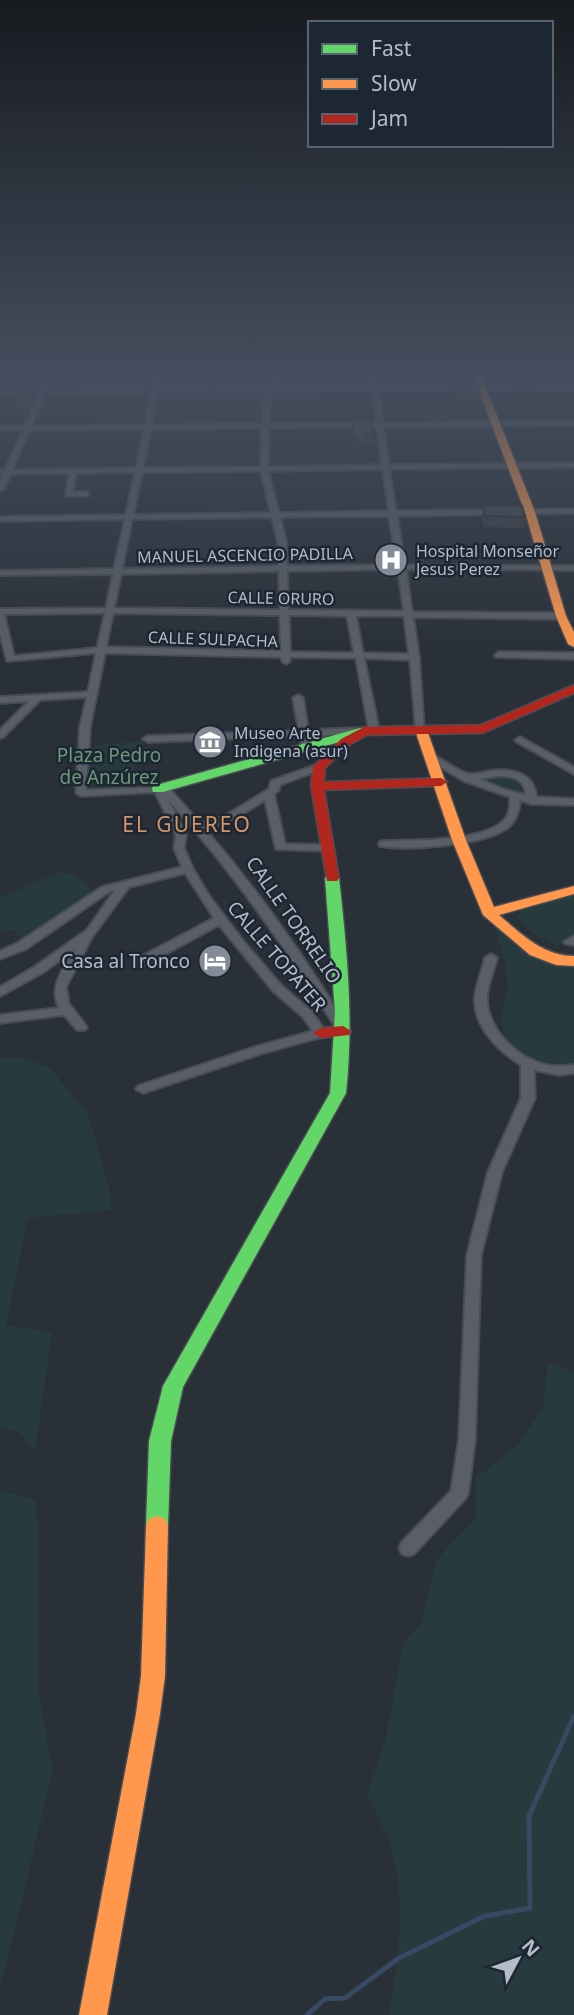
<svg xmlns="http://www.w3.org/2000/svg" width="574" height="2015" font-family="'Noto Sans',sans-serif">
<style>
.green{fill:#273a3e}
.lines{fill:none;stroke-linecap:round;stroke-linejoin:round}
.stream{stroke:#384963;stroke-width:5}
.street-casing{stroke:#484c53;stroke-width:4}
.fast-casing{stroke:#484c53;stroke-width:3}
.slow-casing{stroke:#484c53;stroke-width:3}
.jam-casing{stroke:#484c53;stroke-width:3}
.street{fill:#5a5e66;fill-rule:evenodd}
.fast{fill:#63d668;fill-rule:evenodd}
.slow{fill:#ff974d;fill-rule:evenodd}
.jam{fill:#b3261e;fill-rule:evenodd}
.wall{fill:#3a3f45}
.shaded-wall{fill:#303338}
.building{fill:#444950;stroke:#303338;stroke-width:2}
.labels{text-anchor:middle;stroke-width:5;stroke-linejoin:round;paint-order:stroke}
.far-poi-label{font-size:16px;fill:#b4bcc9;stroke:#1d2633;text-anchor:start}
.far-street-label{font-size:16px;fill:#b4bcc9;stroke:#1d2633}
.park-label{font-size:19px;fill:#6b9a76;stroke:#1d2633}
.street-label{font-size:19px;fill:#b4bcc9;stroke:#1d2633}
.poi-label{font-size:19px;fill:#b4bcc9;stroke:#1d2633;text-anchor:end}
.neighbourhood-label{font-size:21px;letter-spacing:2px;fill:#d59563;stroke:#1d2633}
</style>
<rect width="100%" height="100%" fill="#2a3038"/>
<g class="green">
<path d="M279 373H363L366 385 284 387 278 384Z"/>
<path d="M143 741 147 764 135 765 138 786 86 787V746Z"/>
<path d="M488 775 515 776 526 787 525 797 477 779Z"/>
<path d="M61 872C76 875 86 879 92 895L22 943 15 930 0 933V897Z"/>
<path d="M574 894V934L557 946 532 933 517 917 521 909Z"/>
<path d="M493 923C520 951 534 964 574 967V1066C546 1064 504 1056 501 1020 501 1011 506 1002 507 993 509 970 500 944 493 923Z"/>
<path d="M18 1057 49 1067 88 1114 109 1187 111 1210 28 1218 6 1325 52 1332 35 1451 19 1432 0 1427V1058Z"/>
<path d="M548 1361 574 1373V2015H389C398 1965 406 1904 393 1854 388 1834 376 1814 367 1795L385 1742 403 1643 421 1625 436 1560 477 1517 475 1479 519 1444 543 1406Z"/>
<path d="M0 1490 35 1500 38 1527V1691L53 1771 0 1988Z"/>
</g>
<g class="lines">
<path class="stream" d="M307 2015 325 1999 345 1998 399 1958 485 1916 530 1908 529 1816 574 1716"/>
<defs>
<g id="street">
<path d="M48 373H54L47 389 153 388 156 373H162L159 388 268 387 271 373H277L276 387H368L365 373H371L374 385 376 387 574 385V389L379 390 383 423 574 421V425L383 427 389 465 574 463V467L389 469 396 511 497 510 501 512 497 514 397 516 405 565 574 566V570L406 569 412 612 561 613 565 616 561 619 413 617 419 657 424 732H418L416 730 410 660 364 658 379 730 374 733 369 730 356 658 290 657V661L286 664 282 661 281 657 105 653 90 727 86 790 168 787 200 823 225 816 269 789 271 781 319 764 322 765V769L280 785 279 790 274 794 285 844 328 845 333 848 328 851 276 849 265 800 233 820 205 829C258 890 304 956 346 1025L340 1029 336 1028C285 947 233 872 169 801L186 835 184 848 193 869 210 897 244 942 281 985 311 1011 327 1033 325 1036 263 1053 143 1093 136 1089 138 1086 255 1047 313 1031 303 1017 273 991 219 925 143 966H135L133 963 135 960 214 918 185 873 129 887 92 937 66 987 69 1004 87 1027 85 1030H77L64 1015 0 1023V1015L59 1008C48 985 64 969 75 949L44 972 0 996V987L36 966 87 930 115 890 110 891 26 949 0 959V951L18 943 102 887 182 867 174 848 176 835 155 792 81 796 76 793 80 727 87 697 40 700 3 737 0 738V730L29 701 0 703V697L88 692 96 653 7 661 0 633V609L106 608 113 574 0 575V571L114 569 125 519 0 521V517L126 515 135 472 76 473 73 492H88V496H66L69 473 10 474 4 489 0 491V481L3 474H0V470H5L23 430H0V426H25L39 393H0V389H41ZM373 390 377 423 269 424 271 391ZM264 391 262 424 151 425 158 392ZM152 392 145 425 31 426 45 393ZM377 427 382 465 268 467 269 428ZM262 428 261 467 143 468 151 429ZM144 429 136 468 12 470 29 430ZM383 469 389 511 279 513 268 471ZM261 471 271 513 133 515 142 472ZM389 516 397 565 287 566 286 542 280 517ZM272 517 278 542 279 566 122 569 132 519ZM398 569 404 611 288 610 287 571ZM279 571 280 610 114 608 121 574ZM105 613 97 648 14 656 4 614ZM113 613 280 615 281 651 106 647ZM289 615 347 616 354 653 290 652ZM356 616H404L409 654 363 653Z"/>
<path d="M574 509V513L522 514 518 512 522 510Z"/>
<path d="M499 652 574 653V659L496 657 495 655Z"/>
<path d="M298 695 303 698 308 730 364 728 369 731 364 734 309 736 312 749 307 752 302 749 300 736 148 742 143 739 148 736 299 731 293 698Z"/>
<path d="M520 737 574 767V774L517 742 515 740Z"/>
<path d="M432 755C443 759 462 775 472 774 478 774 484 772 489 771 510 768 535 772 536 797L574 799V805L531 804 520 800C519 811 517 821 506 829 484 845 408 851 380 846L379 844 380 842 384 841C411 840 496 843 508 814 510 809 510 802 510 797L464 781 429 760 427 758ZM499 776C512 776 525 779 526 795L503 789 479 779Z"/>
<path d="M574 936V945L566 944 564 942Z"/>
<path d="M491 954 497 958C494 972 486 987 487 1001 489 1031 518 1059 547 1065 556 1067 565 1066 574 1065V1073L559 1075 534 1070 535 1098 502 1172 481 1255 475 1440 468 1494 465 1499 414 1554 408 1556 402 1554 399 1548 402 1542 451 1491 459 1440 467 1255 488 1172 521 1098V1065C498 1051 473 1026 475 997 476 984 482 971 485 958Z"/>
</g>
<g id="fast">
<path d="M360 728 364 729V735L163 792H153L152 789 153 786Z"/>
<path d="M332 874 339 878C347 950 354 1021 346 1093L183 1387 171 1441 168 1526 165 1533 157 1536 149 1533 146 1526 149 1441 163 1386 330 1093 335 1012 325 878Z"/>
</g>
<g id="slow">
<path d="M472 373H480L535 512 566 616 574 632V647L568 644 556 616 525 512Z"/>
<path d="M421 726 427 730 466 840 494 907 574 886V894L499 915C523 935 542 955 574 956V966L556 965 530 955 483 915 452 840 415 730Z"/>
<path d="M157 1516 165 1519 168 1526 165 1676 160 1714 107 2015H79L136 1714 141 1676 146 1526 149 1519Z"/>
</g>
<g id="jam">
<path d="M574 685V693L483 733 367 735 349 745 325 768 324 782 441 778 447 782 441 786 324 790 339 878 337 881H327L311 786 313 767 341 739 364 727 481 725Z"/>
<path d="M343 1026 351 1031 349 1035 321 1038 313 1033 321 1028Z"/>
</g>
</defs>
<use href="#street" class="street-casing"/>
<use href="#fast" class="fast-casing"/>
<use href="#slow" class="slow-casing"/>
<use href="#jam" class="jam-casing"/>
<use href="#street" class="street"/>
<use href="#fast" class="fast"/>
<use href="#slow" class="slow"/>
<use href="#jam" class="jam"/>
</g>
<g class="wall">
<path d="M226 373H250V385L226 382Z"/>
<path d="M410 373H440V384H413Z"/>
<path d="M456 373H472V383L480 394V403L457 401 455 392V384H453V374H456Z"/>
<path d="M103 374 98 386H62L61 377Z"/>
<path d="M34 386 35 396 31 406H17L16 396Z"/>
<path d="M351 420 373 433V443H366V447H354L351 430Z"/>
<path d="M483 506 525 517 524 528 484 527 482 517Z"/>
</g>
<g class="shaded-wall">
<path d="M99 373 103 374 98 386V376Z"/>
<path d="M34 386 35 396 31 406 30 396Z"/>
</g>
<g class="building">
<path d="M63 373H99L98 376 61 377Z"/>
<path d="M226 373H250V375Z"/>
<path d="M457 373H472L473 374H453H457Z"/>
<path d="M455 383H476L480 394 457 392Z"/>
<path d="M20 386H34L30 396H16Z"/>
<path d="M351 420H370L373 433H365L366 437H354Z"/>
<path d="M483 506H522L525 517 485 516Z"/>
</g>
<linearGradient id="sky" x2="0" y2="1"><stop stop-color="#171a1f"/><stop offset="0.57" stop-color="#444e5e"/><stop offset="1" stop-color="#444e5e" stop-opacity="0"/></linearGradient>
<rect width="574" height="655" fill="url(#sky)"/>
<defs>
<symbol id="hospital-disc" viewBox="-11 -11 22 22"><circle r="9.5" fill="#848b96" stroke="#1d2633"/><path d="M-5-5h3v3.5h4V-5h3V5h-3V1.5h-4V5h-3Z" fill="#fff"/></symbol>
<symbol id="museum-disc" viewBox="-11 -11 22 22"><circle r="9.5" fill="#848b96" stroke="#1d2633"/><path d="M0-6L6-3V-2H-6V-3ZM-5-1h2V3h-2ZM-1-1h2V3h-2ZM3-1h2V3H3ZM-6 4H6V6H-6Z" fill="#fff"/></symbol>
<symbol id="hotel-disc" viewBox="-11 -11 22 22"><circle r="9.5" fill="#848b96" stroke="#1d2633"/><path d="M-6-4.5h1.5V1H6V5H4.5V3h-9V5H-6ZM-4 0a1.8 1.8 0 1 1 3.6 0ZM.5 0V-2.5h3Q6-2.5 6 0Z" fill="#fff"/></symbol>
</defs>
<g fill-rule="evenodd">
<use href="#hospital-disc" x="372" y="541" width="38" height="38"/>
<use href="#museum-disc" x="191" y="723" width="38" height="38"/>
<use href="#hotel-disc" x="196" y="942" width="38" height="38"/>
</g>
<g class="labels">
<g class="far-poi-label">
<text x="416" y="557">Hospital Monseñor<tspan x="416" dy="18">Jesus Perez</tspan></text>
<text x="234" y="739">Museo Arte<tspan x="234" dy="18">Indigena (asur)</tspan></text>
</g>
<g class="far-street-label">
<text transform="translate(245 555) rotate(-1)" y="6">MANUEL ASCENCIO PADILLA</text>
<text transform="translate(281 598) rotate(1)" y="6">CALLE ORURO</text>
<text transform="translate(213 639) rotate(2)" y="6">CALLE SULPACHA</text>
</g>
<g class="park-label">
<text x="109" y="762">Plaza Pedro<tspan x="109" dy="22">de Anzúrez</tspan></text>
</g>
<g class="street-label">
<text transform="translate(294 920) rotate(55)" y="7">CALLE TORRELIO</text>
<text transform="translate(277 956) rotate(49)" y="7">CALLE TOPATER</text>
</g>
<g class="poi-label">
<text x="190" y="968">Casa al Tronco</text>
</g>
<g class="neighbourhood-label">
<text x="187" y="832">EL GUEREO</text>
</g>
</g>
<rect x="308" y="21" width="245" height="126" fill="#1d2633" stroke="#59626f" stroke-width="2"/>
<rect x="322" y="44" width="35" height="10" fill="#63d668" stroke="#59626f" stroke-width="2"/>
<text x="371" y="56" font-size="21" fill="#b4bcc9">Fast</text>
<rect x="322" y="79" width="35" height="10" fill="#ff974d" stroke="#59626f" stroke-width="2"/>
<text x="371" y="91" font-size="21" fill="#b4bcc9">Slow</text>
<rect x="322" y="114" width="35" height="10" fill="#b3261e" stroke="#59626f" stroke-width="2"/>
<text x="371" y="126" font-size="21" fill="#b4bcc9">Jam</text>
<g transform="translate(518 1959) rotate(49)" stroke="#1d2633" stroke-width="5" paint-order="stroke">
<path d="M0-5L12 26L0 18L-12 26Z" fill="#b4bcc9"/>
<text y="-10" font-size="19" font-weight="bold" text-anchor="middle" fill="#b4bcc9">N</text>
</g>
</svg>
